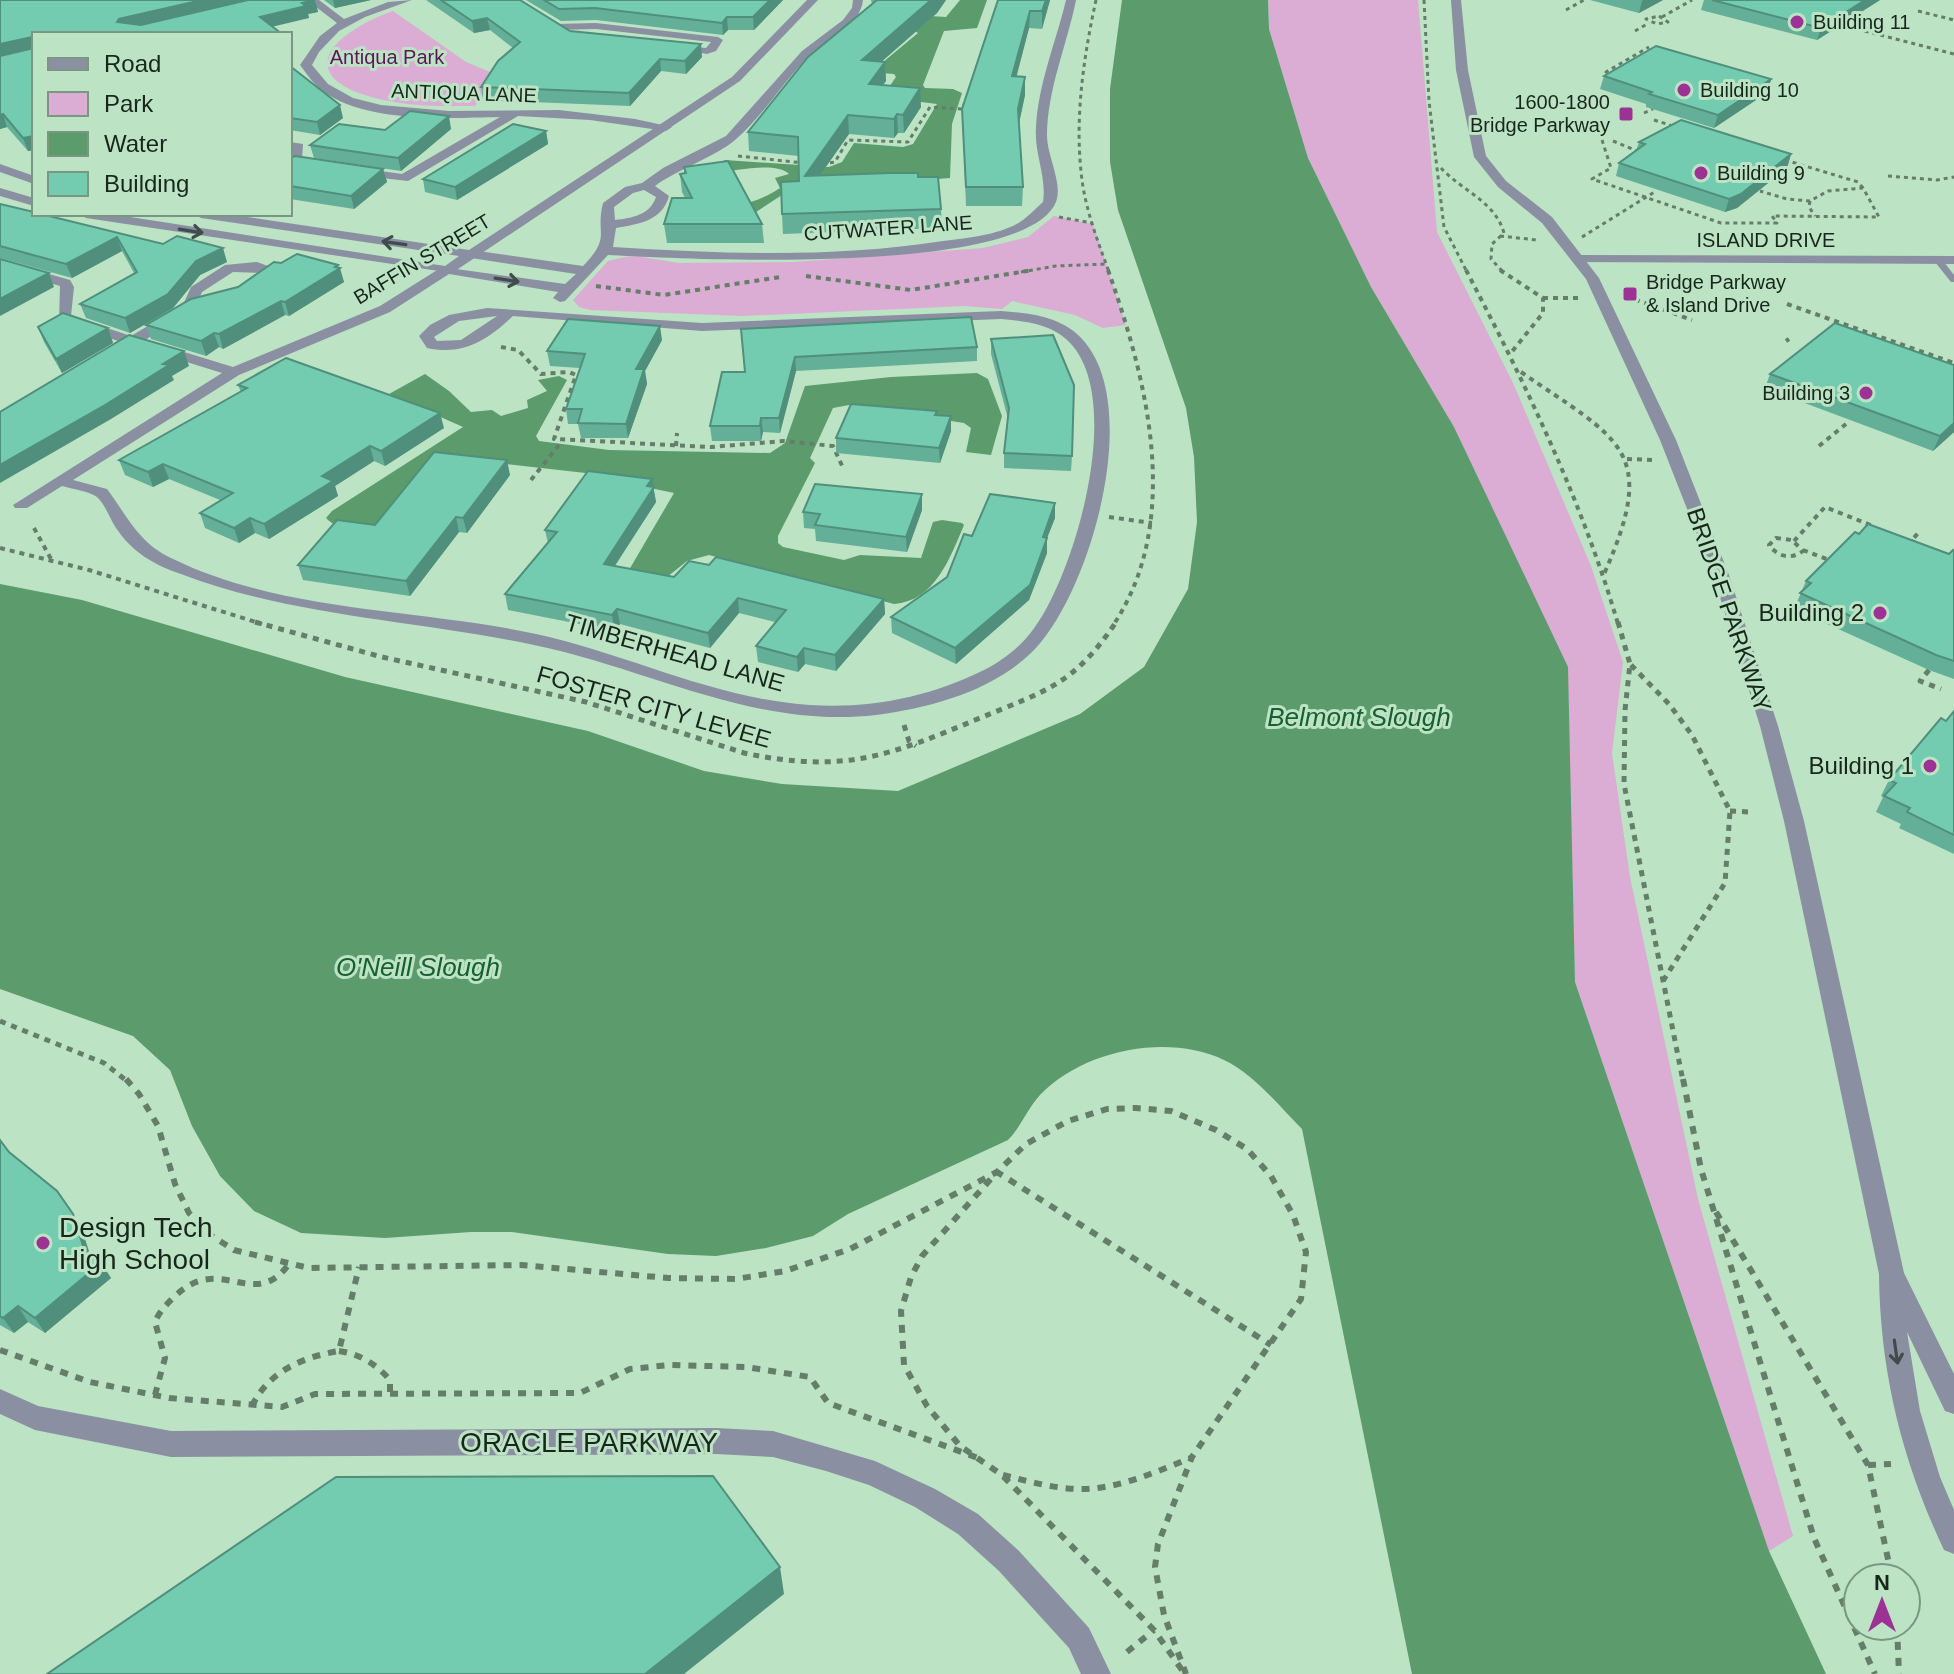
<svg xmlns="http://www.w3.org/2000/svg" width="1954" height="1674" font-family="Arial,sans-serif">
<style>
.green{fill:#dbacd4}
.water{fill:#5c9b6b}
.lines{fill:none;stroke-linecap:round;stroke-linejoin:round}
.path-far3{stroke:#647e6a;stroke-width:3;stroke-dasharray:4 4;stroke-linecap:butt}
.path-far2{stroke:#647e6a;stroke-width:4;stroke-dasharray:5 5;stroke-linecap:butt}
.path-far1{stroke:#647e6a;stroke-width:5;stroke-dasharray:6 6;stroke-linecap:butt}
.path{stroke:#647e6a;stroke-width:6;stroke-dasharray:8 8;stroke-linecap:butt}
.service{fill:#8a90a1;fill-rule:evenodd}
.minor{fill:#8a90a1;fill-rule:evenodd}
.tertiary{fill:#8a90a1;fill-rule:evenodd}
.wall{fill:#63af97}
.shaded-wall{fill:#508f7b}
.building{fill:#73ccb0;stroke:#508f7b;stroke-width:2}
.oneway{stroke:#404c4b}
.poi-dot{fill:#9c3294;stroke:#bce3c4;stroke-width:3}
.labels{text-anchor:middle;stroke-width:6;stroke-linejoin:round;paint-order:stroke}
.far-poi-label{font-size:20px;fill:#18271c;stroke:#bce3c4;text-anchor:start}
.far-park-label{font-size:20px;fill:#5b1756;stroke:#bce3c4}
.far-street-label{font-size:20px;fill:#18271c;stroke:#bce3c4}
.street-label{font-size:24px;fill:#18271c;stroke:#bce3c4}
.poi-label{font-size:24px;fill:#18271c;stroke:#bce3c4;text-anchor:end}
.water-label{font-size:26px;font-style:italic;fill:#185f31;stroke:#bce3c4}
.near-poi-label{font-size:28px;fill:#18271c;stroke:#bce3c4;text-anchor:start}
.near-street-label{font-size:28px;fill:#18271c;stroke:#bce3c4}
</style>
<rect width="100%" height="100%" fill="#bce3c4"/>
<g class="green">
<path d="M1268 0H1418L1437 232 1513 383 1591 566 1623 662 1612 753 1630 877 1698 1199 1793 1536 1769 1551 1575 982 1567 668 1454 427 1371 287 1308 158 1269 29Z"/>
<path d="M393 11 466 62 497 75 475 106C449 106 422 107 395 102 299 86 312 41 393 11Z"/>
<path d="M1054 216 1093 224 1126 325 1103 328 1075 315 1012 301 1002 309 964 306 743 316 590 310 579 307 573 300 608 261 625 257 636 256 679 263 794 262 983 248 1028 237Z"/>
</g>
<g class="water">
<path d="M960 0H987L977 28 944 31 923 85 925 88 953 89 962 93 952 124 950 178 788 191 756 212 716 214C737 205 762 201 780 188L775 178 789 174C776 161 734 171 716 173L720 163 725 160 829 167 842 162 854 143 903 147 913 144 937 104 889 98 885 93 896 77 894 74 816 68 882 63 918 33 880 13 946 17Z"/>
<path d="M1122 0H1268L1269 29 1308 158 1371 287 1454 427 1568 667 1575 982 1769 1551 1826 1674H1412L1302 1129C1279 1106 1254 1074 1224 1060 1168 1033 1083 1050 1040 1095 1027 1109 1021 1127 1008 1140L848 1214 813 1236 766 1248 716 1256 668 1254 512 1232H471L385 1238 301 1233 254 1211 220 1176 192 1126 170 1070 133 1036 0 989V584L82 600 345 677 588 731 704 771 782 784 898 791 1080 714 1144 667 1188 589 1197 522 1194 457 1186 408 1118 210 1110 162V89Z"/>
<path d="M977 373 988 379 1002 416 991 455 966 452 971 428 964 423 849 405 833 408 810 458 815 463 778 536V543L783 547 844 560 860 555 921 558 933 522 942 520 962 523 964 525C950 558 935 601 894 604L709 555 687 561 667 577 629 570 674 493 636 485 630 478 444 457 375 525C360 532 338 531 326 518L332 511 463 427 389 394 425 374 449 391 471 412 492 410 501 416 528 408 527 400 547 391 538 380 559 376 567 380 536 436 539 441 609 450 770 453 785 443 805 386 891 377Z"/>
</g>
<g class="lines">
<g class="path-far3">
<path d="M1096 0C1084 55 1075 115 1081 171 1084 206 1097 239 1109 272"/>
<path d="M1424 0 1429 101 1444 227 1467 272"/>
<path d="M1566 10 1584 0"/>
<path d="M1918 11 1954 20"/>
<path d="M1659 16 1668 22 1657 24 1646 19Z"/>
<path d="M1662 17 1692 0"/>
<path d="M1857 29 1954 54"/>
<path d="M1635 31 1649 23"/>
<path d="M1615 74 1606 72 1649 47"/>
<path d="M1644 113 1653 109"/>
<path d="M1654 120 1676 127"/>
<path d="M1602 140 1611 168 1592 179 1721 223H1777L1772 216 1879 217 1863 188 1828 191 1810 201 1787 199 1760 191"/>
<path d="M1613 141 1640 152"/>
<path d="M738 156 804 163"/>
<path d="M1785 160 1858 182 1863 188"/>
<path d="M822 164 835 162 848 140 908 142 930 107 962 109 964 104"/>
<path d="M1441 168C1462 191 1495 201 1504 233L1492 244 1491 259 1503 272"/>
<path d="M1888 176 1937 180 1954 177"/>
<path d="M1810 201 1809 207 1815 216"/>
<path d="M1059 217 1092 223"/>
<path d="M1500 236 1537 240"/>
<path d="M1582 237 1656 191"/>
<path d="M1021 272 1056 266 1106 264"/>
</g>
<g class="path-far2">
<path d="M1108 270C1147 380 1183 519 1114 624"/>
<path d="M1466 270C1525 383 1582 501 1618 624"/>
<path d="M1500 270 1543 298V313L1510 354"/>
<path d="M806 276 911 290 1033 270"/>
<path d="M596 286 664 295 780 277"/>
<path d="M1543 298H1579"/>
<path d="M1625 299H1634L1692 320"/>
<path d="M1787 304 1954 363"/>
<path d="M1786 341 1789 339"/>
<path d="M501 347 518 350 541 374 569 372 576 375 554 439 711 447 784 441 833 446 844 470"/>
<path d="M1521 372C1619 440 1660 449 1604 574"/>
<path d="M676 446 677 433"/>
<path d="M1819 446 1846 424"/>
<path d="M1627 459 1654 460"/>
<path d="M531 480 562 441"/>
<path d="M1109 517 1152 523"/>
<path d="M34 528 51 559"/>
<path d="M1776 538 1792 540 1803 551C1791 560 1778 557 1769 545Z"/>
<path d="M1794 541 1825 507 1873 526"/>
<path d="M1916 543 1911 541 1920 531"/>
<path d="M0 548 89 570 262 624"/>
<path d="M1803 550 1832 561"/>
</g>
<g class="path-far1">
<path d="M255 622 382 657 586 702 744 753C844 774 889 756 980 718 1045 691 1074 685 1116 622"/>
<path d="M1618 622 1630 664 1625 710 1624 784 1683 1081"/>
<path d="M1631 665 1669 704 1692 735 1730 811 1725 883 1663 981"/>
<path d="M1929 670 1920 681 1941 689"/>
<path d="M904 725 909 741 916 746"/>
<path d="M1730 811 1750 812"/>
<path d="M0 1021 104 1063 127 1081"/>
</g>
<g class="path">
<path d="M126 1079 139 1094 158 1126 175 1184 189 1213 212 1236 234 1250 309 1268 521 1265 668 1278 736 1279 785 1271 850 1249 997 1172 1026 1144 1068 1121 1107 1109 1136 1108 1171 1111 1216 1130 1247 1149 1271 1176 1293 1215 1306 1252 1301 1299 1192 1457 1158 1544 1155 1567 1164 1615 1186 1674"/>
<path d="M1683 1079 1701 1169 1814 1538 1875 1674"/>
<path d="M1716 1212 1868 1465 1892 1578"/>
<path d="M0 1350 90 1382 169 1398 282 1407 315 1394 580 1393 630 1369 670 1365 746 1367 810 1377 828 1403 978 1458"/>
<path d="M339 1351C360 1354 376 1364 390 1380V1394"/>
<path d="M155 1395 165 1358 155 1322C159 1312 166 1305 174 1297 221 1251 253 1313 289 1264"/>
<path d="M252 1406C269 1371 303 1357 339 1351L359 1267"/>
<path d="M1868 1465 1891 1464"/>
<path d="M1003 1475C1027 1481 1052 1488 1077 1489 1117 1490 1155 1472 1191 1458"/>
<path d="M1897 1626 1899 1674"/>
<path d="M1127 1652 1154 1630"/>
<path d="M1182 1670 1154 1630 1002 1475 960 1446 927 1406 904 1365 901 1311 911 1277 922 1256 997 1172 1271 1345"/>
</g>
<path class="service" d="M1935 258H1941L1954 275V282H1951L1935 262Z"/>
<g class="minor">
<path d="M307 0H319L344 19 388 2 412 0 365 17 339 31 319 52 312 65 328 84 353 98 381 105 449 111 559 110 635 119 672 127 666 131 590 120 518 116 408 181 355 175 353 172 359 168 402 174 500 117C448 118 364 124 320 89 313 83 306 73 300 65L320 36 337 23Z"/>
<path d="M853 0H863C860 27 827 39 809 56 783 82 763 116 735 140 715 157 678 169 655 186L669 196C662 221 639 224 616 228L613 247C722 254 835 258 943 241 967 238 999 235 1020 222 1028 217 1036 208 1043 202 1047 177 1034 153 1036 128 1038 84 1056 42 1066 0H1076C1067 45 1047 90 1047 136 1047 156 1063 183 1056 202 1025 277 682 259 608 255L565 301 560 302 553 298 558 292 449 274 390 312 239 375 73 480 107 489C127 516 139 543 171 558 283 613 416 608 536 634 628 654 715 699 810 705 870 709 930 697 984 670 1002 661 1020 647 1032 631 1075 576 1128 393 1066 339 1048 323 1023 321 1001 319L702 331 513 316C488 340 463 356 427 348L419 336 430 325 449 315 487 308 702 323 1001 311C1027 313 1057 316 1077 334 1148 397 1090 597 1031 653 992 691 930 708 876 715 754 729 650 669 534 645 416 620 294 617 181 574 154 565 132 552 116 528 110 519 105 504 97 497 89 491 72 489 62 486L27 508H15L13 505 222 373 135 346 122 354H112V348L121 342 59 321 60 286 0 268V260L70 280 74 287 71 316 131 336 183 305 191 287 225 265 257 262 276 269V275L255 288 248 284 261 273 233 272 202 292 194 310 145 340 233 367 380 306 442 267 565 284 576 274 471 258 464 254 471 250 583 266C612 236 595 235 603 203L625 187 642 183 663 168 726 136 802 51 843 20 852 8ZM644 190 656 197C650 215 632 218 615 220L614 207 633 193ZM497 316 461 340 437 341 434 337 459 321Z"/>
<path d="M596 23 718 37 723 40 716 51 707 54 671 48 676 45 706 48 711 42 596 29 556 30 551 27 556 24Z"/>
<path d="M290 142 303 144 302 159 320 162V168L291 165Z"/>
<path d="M1578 255 1954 256V264L1573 262 1571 259Z"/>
</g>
<g class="tertiary">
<path d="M807 0H818L740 81 452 273 86 218 80 214H111L445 266 459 256 201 218 195 214H227L469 250 732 77Z"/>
<path d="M1451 0H1461L1468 70 1486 156 1506 181 1552 217 1599 278 1676 440 1729 575 1778 726 1804 821 1904 1273 1954 1374V1414L1945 1411 1907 1332 1920 1411 1940 1477 1954 1510V1554L1944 1550C1902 1461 1880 1372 1879 1274L1784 821 1760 726 1713 575 1660 440 1586 279 1542 223 1498 187 1474 157 1456 70Z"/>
<path d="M0 164 34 176V184L0 172Z"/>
<path d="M0 188 34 198V206L0 196Z"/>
<path d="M0 1389 38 1406 171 1431 716 1428 773 1431 875 1461 935 1489 978 1514 1019 1551 1089 1628 1111 1674H1081L1069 1648 999 1571 958 1534 915 1507 869 1485 826 1471 773 1457 716 1454 171 1457 35 1430 0 1414Z"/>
</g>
</g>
<g class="wall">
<path d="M0 0H315L318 12 308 14 309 18 34 34V150L28 151 7 127 0 129Z"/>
<path d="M324 0H371L335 8Z"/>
<path d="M426 0H520L570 31 702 57 686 74 661 71 630 106 483 100 481 87 513 48 490 30 474 33Z"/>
<path d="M526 0H783L754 30H728L723 35 596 20 561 21Z"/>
<path d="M871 0H946L937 13 881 62H885L886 81 883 85 921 107 904 133H898L894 138 849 134 820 175 918 177 941 209 942 228 783 234 782 214 799 181V156L749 151 748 132 872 4Z"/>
<path d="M998 0H1050L1042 29 1029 28 1016 76 1025 95 1019 123 1023 187 1022 206H966L962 109Z"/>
<path d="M1590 0H1663L1639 13Z"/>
<path d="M1704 0H1880L1817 40 1701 10Z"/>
<path d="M290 66 343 118 320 135 290 130Z"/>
<path d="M1604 76 1771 79 1768 92 1714 128 1646 107V104L1600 89Z"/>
<path d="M451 129 401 171 314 158 310 145Z"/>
<path d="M546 131 548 144 457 200 425 192 423 179Z"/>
<path d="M1639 142 1791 154 1787 168 1737 208 1725 212 1616 176 1619 163 1636 151Z"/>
<path d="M290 159 383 169 387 182 354 209 290 199Z"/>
<path d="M684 167 762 224 764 243H667L664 224 685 198 682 192 680 174 684 173Z"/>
<path d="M0 204 227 262 200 275 173 308 130 333 86 318 80 304 134 273 122 251 72 278 0 258Z"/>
<path d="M339 268 344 282 289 316 285 315 223 349 219 347 206 356 151 339 146 325Z"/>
<path d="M38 327 108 328 113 343 62 373 44 342Z"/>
<path d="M741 329 977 347V361L796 371 780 433 763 432 761 441H712L710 426 745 372Z"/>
<path d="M991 339 1072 456 1071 471 1004 468V453L1008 419 991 354Z"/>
<path d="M662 340 645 371 647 384 628 438H581L578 424H568L566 409 580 368 550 366 547 351Z"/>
<path d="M1770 374 1954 432 1933 451 1765 388Z"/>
<path d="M238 385 444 428 385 466 374 461 335 486 338 496 269 539 255 533 239 543 205 528 200 513 220 500 169 479 153 487 125 475 119 460 241 392Z"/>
<path d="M951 416V431L940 463 836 453V438Z"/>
<path d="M510 475 467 533 459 532 410 596 303 580 298 565 375 525Z"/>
<path d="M653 487 656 502 615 566 674 577 709 565 884 599 885 614 836 671 805 664 798 672 758 662 756 646 775 622 739 613 710 648 620 624 615 631 508 610 505 594 548 543 545 530Z"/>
<path d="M1055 503V518L1047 538V553L1029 600 956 664 892 633 891 617 947 577Z"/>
<path d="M922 510 907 552 816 541 815 529 804 528 803 512Z"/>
<path d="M1859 534 1949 554 1954 551V679L1929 670 1794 609 1806 581Z"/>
<path d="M1954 711V854L1899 828 1901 824 1876 812 1883 797 1881 796 1889 780 1946 721Z"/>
<path d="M0 1140 9 1152 82 1230 90 1255 101 1263 111 1278 45 1333 28 1322 14 1333 0 1325Z"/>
</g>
<g class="shaded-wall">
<path d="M202 0H257L123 31 117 22 119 19Z"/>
<path d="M315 0 318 12 308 14 309 18 263 29 260 17 302 3Z"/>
<path d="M333 0H371L335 8Z"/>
<path d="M770 0H783L754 30 753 17Z"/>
<path d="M931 0H946L937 13 863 78 862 60Z"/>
<path d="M1046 0H1050L1042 29V11Z"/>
<path d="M1643 0H1663L1639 13 1642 1Z"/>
<path d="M1865 0H1880L1817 40 1821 28Z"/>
<path d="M1030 11 1029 28 1012 94V76Z"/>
<path d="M727 17 728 30 723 35 722 23Z"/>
<path d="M487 18 490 30 474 33 472 21Z"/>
<path d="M32 37 34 50 0 57V44Z"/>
<path d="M701 44 702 57 686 74 685 61Z"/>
<path d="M660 59 661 71 630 106 629 93Z"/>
<path d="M885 62 886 81 870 102 869 84Z"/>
<path d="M1025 77V95L1018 128V109Z"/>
<path d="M1771 79 1768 92 1714 128 1718 115Z"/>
<path d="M920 88 921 107 904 133 903 115Z"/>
<path d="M340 105 343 118 320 135 317 122Z"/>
<path d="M3 114 7 127 0 129V115Z"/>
<path d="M897 114 898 133 894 138V119Z"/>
<path d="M848 115 849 134 806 195 805 176Z"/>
<path d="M449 116 451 129 401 171 398 158Z"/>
<path d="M546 131 548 144 457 200 455 187Z"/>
<path d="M33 136 34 150 28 151 23 138Z"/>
<path d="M1791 154 1787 168 1737 208 1725 212 1729 199Z"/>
<path d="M383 169 387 182 354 209 351 196Z"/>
<path d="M117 237 122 251 72 278 66 264Z"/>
<path d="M223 248 227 262 200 275 173 308 130 333 125 318 196 261Z"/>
<path d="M338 265 339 269 340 268 344 282 289 316 285 302Z"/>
<path d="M49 273 54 287 0 316V299Z"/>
<path d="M281 301 285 315 223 349 219 334Z"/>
<path d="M660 326 662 340 645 371 647 384 628 438 626 424 636 369Z"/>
<path d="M108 328 113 343 62 373 56 359Z"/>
<path d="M214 333 219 347 206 356 201 341Z"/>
<path d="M184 351 189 366 172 376 174 380 111 419 0 483V465Z"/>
<path d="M795 357 796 371 780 433 779 418Z"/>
<path d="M440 413 444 428 385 466 381 451Z"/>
<path d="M951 416V431L940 463 939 448Z"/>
<path d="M761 418 763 432 761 441 760 426Z"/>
<path d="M1954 423V432L1933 451 1940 436Z"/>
<path d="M370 446 374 461 335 486 338 496 269 539 264 524 322 476Z"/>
<path d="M507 460 510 475 467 533 463 518Z"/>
<path d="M163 464 169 479 153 487 148 472Z"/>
<path d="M652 479 656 502 606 579 604 564Z"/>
<path d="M922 494V510L907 552 906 537Z"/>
<path d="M1055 503V518L1047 538V553L1029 600 956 664 955 648 1043 537Z"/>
<path d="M456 517 459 532 410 596 406 581Z"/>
<path d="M250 518 255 533 239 543 234 528Z"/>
<path d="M738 598 739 613 710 648 708 633Z"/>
<path d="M884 599 885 614 836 671 835 655Z"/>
<path d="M617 609 620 624 615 631 612 615Z"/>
<path d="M804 648 805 664 798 672 797 657Z"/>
<path d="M73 1214 82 1230 94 1267 85 1252Z"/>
<path d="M101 1263 111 1278 45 1333 35 1318Z"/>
<path d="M18 1306 28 1322 14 1333 3 1318Z"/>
<path d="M780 1567 784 1594 684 1674H645Z"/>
</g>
<g class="building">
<path d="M0 0H202L119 19 117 22 141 25 248 0H315L302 3 306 6 260 17 282 34H34V137L33 136 23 138 3 114 0 115V56L30 49 32 37 0 44Z"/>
<path d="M441 0H520L570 31 701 44 685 61 660 59 629 93 481 87 498 61 520 42 487 18 472 21Z"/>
<path d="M544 0H770L753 17H727L722 23 595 8 559 9Z"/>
<path d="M877 0H931L862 60 885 62 869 84 920 88 903 115 897 114 894 119 848 115 805 176 891 173H918V177H938L941 209 782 214 781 182 799 181 798 137 748 132 808 57Z"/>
<path d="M998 0H1046L1042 11H1030L1012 76 1025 77 1018 109 1023 187H966L962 109Z"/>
<path d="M1712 0H1865L1821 28Z"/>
<path d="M1656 46 1771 79 1718 115 1649 94 1652 92 1604 76Z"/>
<path d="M290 66 340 105 317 122 290 118Z"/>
<path d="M410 111 449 116 398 158 310 145 339 124 385 130Z"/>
<path d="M1681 120 1791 154 1741 194 1729 199 1619 163 1645 144 1639 142Z"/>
<path d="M513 124 546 131 455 187 423 179Z"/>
<path d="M295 156 383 169 351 196 290 186V159Z"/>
<path d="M728 161 762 224H664L672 198H692L680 174 686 173 684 167Z"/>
<path d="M0 204 34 212V214H41L163 244 177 236 223 248 196 261 168 294 125 318 80 304 137 272 117 237 66 264 0 246Z"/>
<path d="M297 254 338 265 335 267 340 268 285 302 281 301 219 334 214 333 201 341 146 325 191 299 238 287 274 262 281 263Z"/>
<path d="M0 259 49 273 0 299Z"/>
<path d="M63 313 108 328 56 359 38 327Z"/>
<path d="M971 317 977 347 795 357 779 418H761L760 426H710L722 372H745L741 329Z"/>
<path d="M568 319 660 326 636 369H644L626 424 578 423 582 409H566L585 354 547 351Z"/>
<path d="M1835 323 1954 365V423L1940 436 1770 374Z"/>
<path d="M129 335 184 351 163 364 169 365 105 405 0 465V412Z"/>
<path d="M1053 335 1074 385 1072 456 1004 453 1009 408 991 339Z"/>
<path d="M286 358 440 413 381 451 370 446 322 476 333 481 264 524 250 518 234 528 200 513 233 493 163 464 148 472 119 460 247 388 238 385Z"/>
<path d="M851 404 937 411 935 415 951 416 939 448 836 438Z"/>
<path d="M434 452 507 460 463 518 456 517 406 581 298 565 337 520 375 525Z"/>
<path d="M588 471 652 479 647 486 654 487 604 564 674 577 689 561 709 565 716 557 884 599 835 655 804 648 797 657 756 646 786 610 738 598 708 633 617 609 612 615 505 594 557 532 545 530Z"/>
<path d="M815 484 922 494 906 537 815 525 820 514 803 512Z"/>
<path d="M990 494 1055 503 1043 537 1047 538 1030 585 955 648 891 617 947 577 964 534 972 536Z"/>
<path d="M1868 524 1949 554 1953 550 1954 551V661L1936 655 1800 593 1811 583 1806 581 1855 532 1859 534Z"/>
<path d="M1954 711V835L1907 812 1910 808 1884 796 1896 783 1889 780 1941 718 1946 721Z"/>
<path d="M0 1140 9 1152 57 1191 73 1214 85 1252 101 1263 35 1318 18 1306 3 1318 0 1316Z"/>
<path d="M713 1476 780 1567 645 1674H47L336 1477Z"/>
</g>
<defs><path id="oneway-shaft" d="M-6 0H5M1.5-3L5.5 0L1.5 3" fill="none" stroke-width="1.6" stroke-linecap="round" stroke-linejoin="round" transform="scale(2)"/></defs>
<g class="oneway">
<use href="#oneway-shaft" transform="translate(191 231) rotate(9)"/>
<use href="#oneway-shaft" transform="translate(394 243) rotate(-172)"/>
<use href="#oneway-shaft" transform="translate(507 280) rotate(9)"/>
<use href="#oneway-shaft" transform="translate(1896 1352) rotate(82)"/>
</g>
<g class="poi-dot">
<circle cx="1797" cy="22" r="8"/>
<circle cx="1684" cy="90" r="8"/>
<rect x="1618" y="106" width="16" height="16" rx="4"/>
<circle cx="1701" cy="173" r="8"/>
<rect x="1622" y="286" width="16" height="16" rx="4"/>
<circle cx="1866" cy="393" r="8"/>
<circle cx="1880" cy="613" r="8"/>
<circle cx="1930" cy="766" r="8"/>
<circle cx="43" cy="1243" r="8"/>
</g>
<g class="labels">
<g class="far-poi-label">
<text x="1813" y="29">Building 11</text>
<text x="1700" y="97">Building 10</text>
<text x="1610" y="109" text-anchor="end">1600-1800<tspan x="1610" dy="23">Bridge Parkway</tspan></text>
<text x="1717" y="180">Building 9</text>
<text x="1646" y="289">Bridge Parkway<tspan x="1646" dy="23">&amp; Island Drive</tspan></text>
<text x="1850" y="400" text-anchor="end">Building 3</text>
</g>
<g class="far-park-label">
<text x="387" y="64">Antiqua Park</text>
</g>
<g class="far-street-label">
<text transform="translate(464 93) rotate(2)" y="7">ANTIQUA LANE</text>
<text transform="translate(888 228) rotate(-4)" y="7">CUTWATER LANE</text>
<text x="1766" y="247">ISLAND DRIVE</text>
<text transform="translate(422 259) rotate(-31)" y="7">BAFFIN STREET</text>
</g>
<g class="street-label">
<text transform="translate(1729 610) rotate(71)" y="8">BRIDGE PARKWAY</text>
<text transform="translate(675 653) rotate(16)" y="8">TIMBERHEAD LANE</text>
<text transform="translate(654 707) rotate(16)" y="8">FOSTER CITY LEVEE</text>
</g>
<g class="poi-label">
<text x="1864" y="621">Building 2</text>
<text x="1914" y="774">Building 1</text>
</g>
<g class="water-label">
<text x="1359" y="726">Belmont Slough</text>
<text x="418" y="976">O'Neill Slough</text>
</g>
<g class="near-poi-label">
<text x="59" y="1237">Design Tech<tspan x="59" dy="32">High School</tspan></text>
</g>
<g class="near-street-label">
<text x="589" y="1452">ORACLE PARKWAY</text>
</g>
</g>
<rect x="32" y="32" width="260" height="184" fill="#bce3c4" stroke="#7a9881" stroke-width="2"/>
<rect x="48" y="58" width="40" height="12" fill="#8a90a1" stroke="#7a9881" stroke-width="2"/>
<text x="104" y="72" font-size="24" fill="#18271c">Road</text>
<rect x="48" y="92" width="40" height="24" fill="#dbacd4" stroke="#7a9881" stroke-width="2"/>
<text x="104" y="112" font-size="24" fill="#18271c">Park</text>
<rect x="48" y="132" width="40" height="24" fill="#5c9b6b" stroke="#7a9881" stroke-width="2"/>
<text x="104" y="152" font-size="24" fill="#18271c">Water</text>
<rect x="48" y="172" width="40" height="24" fill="#73ccb0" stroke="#7a9881" stroke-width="2"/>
<text x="104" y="192" font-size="24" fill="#18271c">Building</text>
<g transform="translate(1882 1602)"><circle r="38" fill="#bce3c4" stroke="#7a9881" stroke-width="2"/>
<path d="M0-6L14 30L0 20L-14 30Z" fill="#9c3294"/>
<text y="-12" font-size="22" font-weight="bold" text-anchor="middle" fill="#18271c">N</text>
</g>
</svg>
